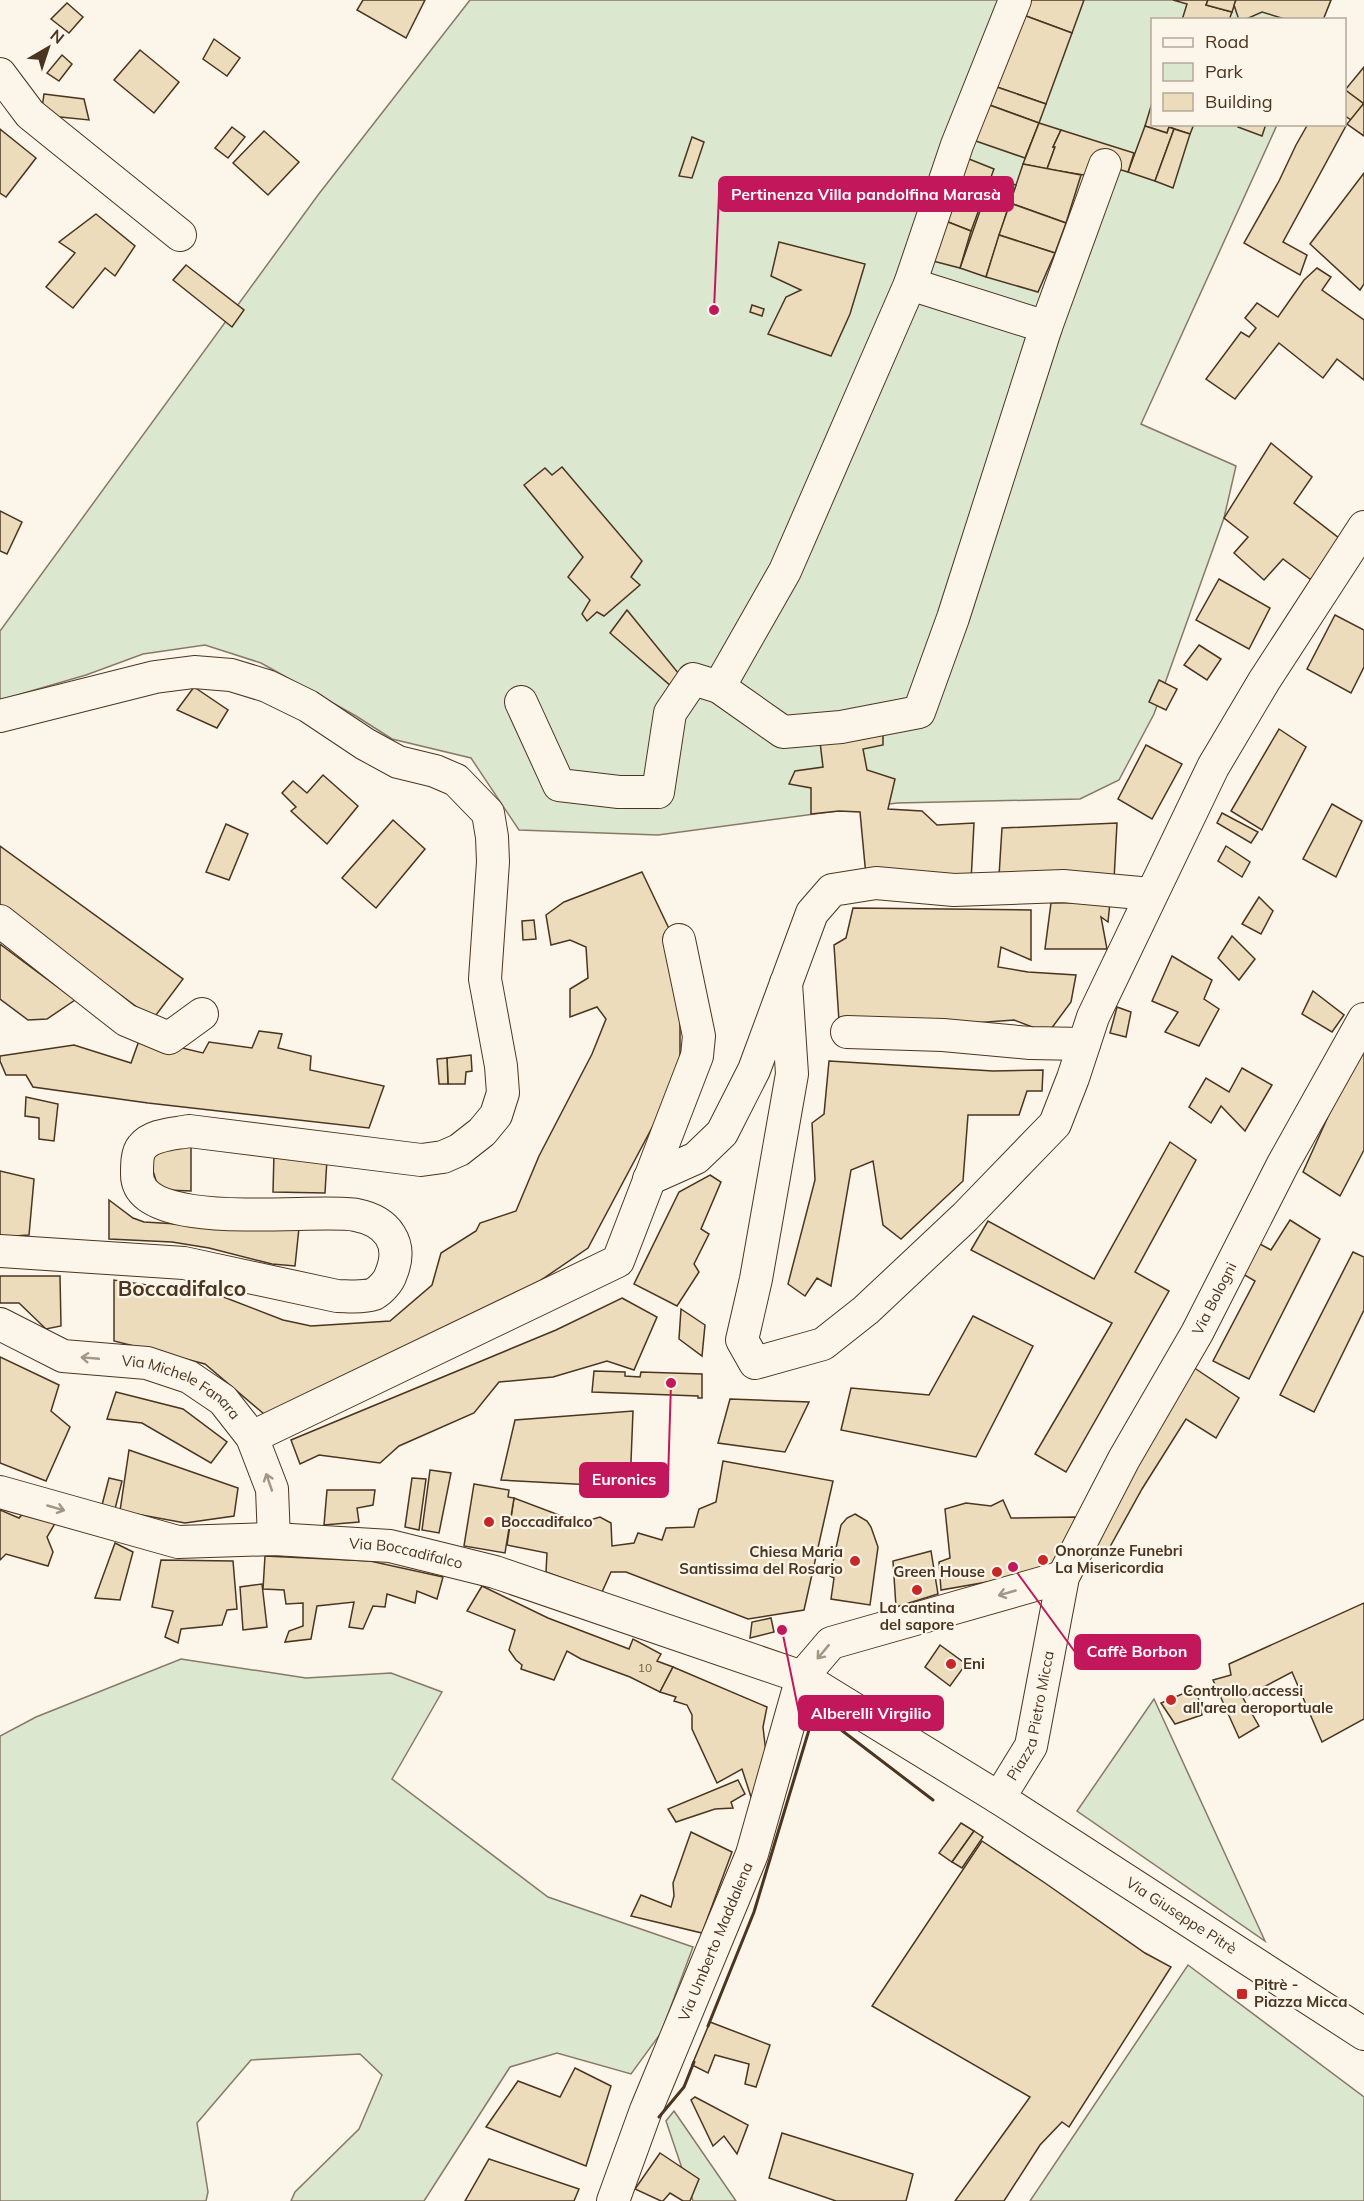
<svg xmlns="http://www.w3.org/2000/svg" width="1364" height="2201" font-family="Mulish,sans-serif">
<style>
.green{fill:#dce7d0;stroke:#887966;stroke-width:1.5}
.building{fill:#ecdcbc;stroke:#4a3520;stroke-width:1.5}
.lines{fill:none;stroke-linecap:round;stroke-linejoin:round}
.minor-casing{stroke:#4a3520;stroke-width:34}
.minor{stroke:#fbf6e9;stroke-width:32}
.wall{stroke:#4a3520;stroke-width:3}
.oneway{stroke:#a29684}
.poi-dot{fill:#c62828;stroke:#fbf6e9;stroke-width:2}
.labels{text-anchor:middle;stroke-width:4.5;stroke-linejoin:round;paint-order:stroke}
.number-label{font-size:12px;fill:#725f47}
.street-label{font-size:15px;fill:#4a3520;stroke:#fbf6e9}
.poi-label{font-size:15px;font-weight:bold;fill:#4a3520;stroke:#fbf6e9;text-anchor:start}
.district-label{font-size:21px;font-weight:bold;fill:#4a3520;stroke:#fbf6e9}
.leader{fill:none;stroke:#c2185b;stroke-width:2}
.callout-dot{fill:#c2185b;stroke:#fbf6e9;stroke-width:2}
.callout{fill:#c2185b;stroke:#c2185b;stroke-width:2}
.callout-label{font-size:16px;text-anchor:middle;font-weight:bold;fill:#fff}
</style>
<rect width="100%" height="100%" fill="#fbf6e9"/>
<g class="green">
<path d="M470 0H1331L1323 19 1152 20V124L1277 125 1141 424 1236 466 1224 518 1154 714 1119 780 1080 799 897 803 658 835 519 830 471 758 392 739 356 716 261 663 205 645 143 654 86 675 0 700V631L318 195Z"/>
<path d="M181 1659 306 1678 391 1673 442 1692 392 1779 548 1897 693 1947 661 2033 631 2074 557 2053 510 2067 424 2201H291L295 2192 359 2129 382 2075 360 2054 251 2060 197 2123 208 2192 206 2201H0V1736L36 1717Z"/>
<path d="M1154 1699 1265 1941 1077 1811Z"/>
<path d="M1188 1965 1364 2097V2201H1030Z"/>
<path d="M674 2111 736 2201H693L666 2121Z"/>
</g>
<g class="building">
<path d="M363 0H425L406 38 357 10Z"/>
<path d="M1031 0H1084L1072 33 1026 16Z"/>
<path d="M1173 0H1208L1206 5 1232 12 1229 20H1182L1187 4Z"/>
<path d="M1208 0H1236L1232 12 1206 5Z"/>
<path d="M1236 0H1331L1323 20H1288L1262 12 1244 20H1239L1234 5Z"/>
<path d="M67 3 83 17 69 33 51 19Z"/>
<path d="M1018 13 1072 33 1046 104 991 85Z"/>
<path d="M214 39 240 58 227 76 203 59Z"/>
<path d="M140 50 179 82 154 113 114 80Z"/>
<path d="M62 55 72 64 59 81 47 73Z"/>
<path d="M1364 67V104L1345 90Z"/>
<path d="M991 85 1046 104 1039 123 984 103Z"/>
<path d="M1344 89 1364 104 1351 120 1344 115Z"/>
<path d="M44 94 84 99 89 120 41 115Z"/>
<path d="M984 103 1039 123 1025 158 970 139Z"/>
<path d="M1152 103V124H1194L1190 134 1169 127 1167 133 1145 126Z"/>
<path d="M1364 103V136L1347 124Z"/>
<path d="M1344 122 1347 124 1283 242 1307 255 1300 275 1244 243 1279 181 1296 145 1308 124H1344Z"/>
<path d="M1039 123 1061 130 1053 147H1055L1047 169 1023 164Z"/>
<path d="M1239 124H1266L1262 136 1238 127Z"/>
<path d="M1145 126 1167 133 1169 127 1174 129 1155 181 1128 172Z"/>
<path d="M232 127 245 137 228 158 215 148Z"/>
<path d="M0 129 36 158 6 197 0 193Z"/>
<path d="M1174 129 1190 134 1173 188 1155 181Z"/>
<path d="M1061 130 1134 153 1128 172 1095 162 1090 176 1047 169 1055 147H1053Z"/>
<path d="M264 131 299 162 268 195 233 163Z"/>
<path d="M692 137 704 142 692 178 679 176Z"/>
<path d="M964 157 994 169 971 231 943 220Z"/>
<path d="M1023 164 1081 175 1066 223 1010 203Z"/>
<path d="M1364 173V284L1360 290 1310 244Z"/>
<path d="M991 177 1016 185 1011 199 987 191Z"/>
<path d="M987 191 1011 199 986 277 960 268Z"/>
<path d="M1010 203 1066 223 1055 253 999 235Z"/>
<path d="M96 214 135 246 115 276 105 268 73 308 46 287 75 253 59 242Z"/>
<path d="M943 220 971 231 960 268 929 260Z"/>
<path d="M999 235 1055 253 1038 292 986 277Z"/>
<path d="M779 242 865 264 850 314 831 356 768 334 786 297 801 290 771 276Z"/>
<path d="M186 265 244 310 232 327 173 280Z"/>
<path d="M1317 268 1331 277 1322 290 1364 320V380L1337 359 1323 378 1279 343 1235 399 1206 379 1241 332 1249 337 1256 328 1245 318 1257 303 1278 317 1304 280Z"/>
<path d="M752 305 764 309 762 316 750 312Z"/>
<path d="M1271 443 1312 477 1294 503 1344 542 1314 582 1283 559 1264 580 1234 553 1248 537 1224 518Z"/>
<path d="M562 467 642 561 631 577 640 585 604 616 597 612 587 621 582 614 590 600 568 577 583 557 524 485 545 468 552 475Z"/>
<path d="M0 511 22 522 7 554 0 551Z"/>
<path d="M1219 579 1270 608 1249 649 1196 620Z"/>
<path d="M627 610 679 674 671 686 610 633Z"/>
<path d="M1335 615 1364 630V667L1351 693 1307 669Z"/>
<path d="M1199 645 1221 659 1207 680 1184 665Z"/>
<path d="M1159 680 1177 689 1166 710 1149 702Z"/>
<path d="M194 687 228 710 217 728 177 710Z"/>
<path d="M883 725V745L863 749 867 770 895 779 888 809 922 811 937 825 974 823 971 882 866 876 860 812 839 811 811 814V788L789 784 795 771 823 767 820 742Z"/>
<path d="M1279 729 1306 747 1262 830 1231 811Z"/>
<path d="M1146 745 1182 764 1152 819 1118 799Z"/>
<path d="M323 775 358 806 327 844 291 811 296 807 282 793 293 781 307 793Z"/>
<path d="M1332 804 1362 821 1336 877 1303 859Z"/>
<path d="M1222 813 1258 832 1251 843 1217 823Z"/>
<path d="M393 820 425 849 376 908 342 878Z"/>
<path d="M1117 823 1114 880 999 876 1002 828Z"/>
<path d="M226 824 248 834 229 880 206 872Z"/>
<path d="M0 846 183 979 153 1019 0 906Z"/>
<path d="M1226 846 1250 862 1242 877 1218 861Z"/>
<path d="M642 872 673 937 680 1024V1075L588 1248 490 1315 264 1414 205 1364 114 1341V1280L221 1296 283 1320 311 1326 390 1321 432 1285 441 1253 476 1231 480 1223 516 1211 539 1156 592 1054 606 1019 597 1007 570 1017V989L588 978 586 947 570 940 551 945 546 915 564 902Z"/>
<path d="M1259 897 1273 911 1261 934 1242 924Z"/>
<path d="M1110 902 1108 922 1101 917 1107 949H1045L1051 903Z"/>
<path d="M853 908 1031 910V960L1001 947 998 967 1028 972 1076 975 1071 1002 1048 1033 1014 1020 974 1023 839 1021 834 945 846 938Z"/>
<path d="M534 920 536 939 523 940 522 921Z"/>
<path d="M1232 936 1255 959 1239 980 1218 958Z"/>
<path d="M0 944 75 1000 47 1019 28 1020 0 999Z"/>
<path d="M1172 956 1212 980 1204 999 1219 1009 1199 1046 1165 1032 1178 1012 1152 1001Z"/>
<path d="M1313 991 1344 1015 1332 1032 1302 1014Z"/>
<path d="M1117 1007 1131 1012 1126 1037 1110 1033Z"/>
<path d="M259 1031 282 1034 278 1048 311 1056 310 1070 384 1086 369 1128 148 1103 33 1087 26 1075H6L0 1061V1056L74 1045 131 1063 140 1038 203 1053 209 1042 252 1048Z"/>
<path d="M1364 1037V1150L1340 1196 1303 1172Z"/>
<path d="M471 1055 472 1071 466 1072 465 1084H448L447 1058Z"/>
<path d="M447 1058 448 1084H439L437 1059Z"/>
<path d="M829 1061 993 1071 1043 1070 1042 1091H1027L1019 1115H968L963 1181 901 1239 883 1225 873 1161 851 1170 831 1286 817 1278 805 1296 788 1284 815 1180 812 1123 824 1114Z"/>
<path d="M1242 1068 1272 1085 1245 1131 1221 1106 1211 1123 1189 1107 1206 1078 1229 1092Z"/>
<path d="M26 1097 58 1104 54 1141 39 1139V1118L25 1116Z"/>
<path d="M1170 1142 1196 1160 1135 1272 1169 1291 1066 1472 1035 1454 1112 1323 971 1250 988 1221 1094 1279Z"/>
<path d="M191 1145V1191L167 1190 157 1184 150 1161 158 1150Z"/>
<path d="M274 1153 327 1159 325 1193 273 1192Z"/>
<path d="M0 1171 34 1179 29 1235 0 1237Z"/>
<path d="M710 1175 721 1182 701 1229 709 1234 694 1264 699 1272 677 1306 634 1284 679 1192Z"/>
<path d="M109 1200 133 1218 144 1222 245 1228H299L295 1266 272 1264 209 1248 172 1242 109 1239Z"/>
<path d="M1290 1220 1320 1239 1249 1379 1213 1361 1255 1281 1243 1274 1260 1244 1271 1250Z"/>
<path d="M1353 1252 1364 1257V1310L1314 1412 1280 1395Z"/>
<path d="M0 1276H60L61 1326 46 1329 19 1303H0Z"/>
<path d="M622 1298 657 1317 634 1370 607 1361 553 1377 499 1382 474 1413 399 1446 380 1463 319 1455 300 1464 291 1440 556 1330Z"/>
<path d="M681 1309 705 1325 702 1356 679 1339Z"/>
<path d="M973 1316 1033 1346 976 1457 841 1430 851 1388 929 1395Z"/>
<path d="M0 1357 59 1385 51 1411 70 1427 46 1481 0 1463Z"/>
<path d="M1193 1367 1239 1398 1216 1438 1186 1419 1142 1489 1106 1554 1089 1541Z"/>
<path d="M594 1371 625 1372V1376L640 1377 641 1372 702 1374V1398H698V1396L592 1392Z"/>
<path d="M116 1392 183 1409 227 1442 211 1463 142 1423 107 1419Z"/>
<path d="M730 1399 809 1402 785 1452 718 1443Z"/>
<path d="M633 1411 630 1487 501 1480 515 1420Z"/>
<path d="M129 1450 238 1488 234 1516 185 1523 120 1511Z"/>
<path d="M723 1461 833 1481 804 1610 748 1619 626 1572H611L602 1592 546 1572 547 1553 507 1545 514 1498 580 1523 600 1517 611 1523 612 1546 634 1543 638 1533 662 1540 666 1528 694 1527 699 1509 716 1502Z"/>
<path d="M430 1470 451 1473 439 1533 422 1530Z"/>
<path d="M109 1478 122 1481 115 1509 102 1505Z"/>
<path d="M412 1478 426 1479 419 1530 405 1527Z"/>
<path d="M474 1484 509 1490 508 1497 514 1498 505 1553 464 1546Z"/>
<path d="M327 1490H375L373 1505 357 1508 359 1522 324 1525Z"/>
<path d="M1003 1500 1011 1518 1076 1517 1070 1558 1010 1578 941 1590 939 1562 950 1558 945 1509 966 1503 991 1506Z"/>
<path d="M28 1508 57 1520 47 1537 53 1552 48 1566 6 1554 0 1560V1510L19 1518Z"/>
<path d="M855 1514 867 1521 871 1527 878 1547 870 1605 831 1599 834 1578 830 1576 841 1525 847 1518Z"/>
<path d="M115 1543 133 1552 120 1600 95 1598Z"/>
<path d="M931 1551 938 1594 896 1607 893 1561Z"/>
<path d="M265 1556 370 1561 443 1577 437 1599 417 1591 415 1603 387 1594 385 1607 373 1606 363 1629 349 1627 354 1602 317 1606 311 1639 285 1642 289 1631 303 1626V1603L286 1604 284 1590 263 1589Z"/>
<path d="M161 1560 233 1561 237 1609 227 1610 222 1625 181 1629 178 1643 165 1637 173 1611 152 1607Z"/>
<path d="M262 1584 267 1627 243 1630 240 1587Z"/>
<path d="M482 1586 548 1618 629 1649 633 1639 661 1654 657 1661 673 1667 660 1692 630 1677 581 1659 567 1651 554 1680 521 1669 522 1665 516 1660 509 1650 515 1630 467 1611Z"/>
<path d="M1364 1603V1719L1322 1742 1292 1672 1243 1698 1259 1726 1239 1738 1213 1680 1231 1675 1229 1664Z"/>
<path d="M771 1618 774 1632 750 1638 752 1622Z"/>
<path d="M940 1645 966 1664 950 1686 925 1667Z"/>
<path d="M673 1667 767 1707 763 1727 766 1753 759 1812 751 1797 742 1769 717 1783 692 1729V1715L687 1705 674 1701 676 1697 660 1692Z"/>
<path d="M1196 1688 1202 1715 1175 1724 1161 1703Z"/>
<path d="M738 1780 745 1794 731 1802 733 1808 715 1809 676 1822 668 1809Z"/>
<path d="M961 1823 974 1831 952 1862 939 1853Z"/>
<path d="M974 1831 983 1837 962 1868 952 1862Z"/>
<path d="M691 1832 732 1852 702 1933 631 1916 641 1895 671 1907 674 1896 673 1883Z"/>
<path d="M982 1841 1045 1883 1145 1953 1171 1967 1069 2127 1062 2122 1040 2145 1004 2201H955L1030 2097 872 2006Z"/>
<path d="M710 2022 770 2045 756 2087 745 2084 749 2064 715 2055 708 2073 692 2065Z"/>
<path d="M575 2068 611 2086 586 2166 486 2127 518 2081 560 2097Z"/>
<path d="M695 2097 748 2125 737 2154 724 2136 713 2146 691 2100Z"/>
<path d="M782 2133 913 2174 906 2201H836L769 2178Z"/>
<path d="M660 2153 699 2179 690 2201H683L670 2193 663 2201H661L635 2189Z"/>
<path d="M489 2159 579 2189 574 2201H465Z"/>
</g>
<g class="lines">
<defs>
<g id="minor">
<path d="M1015 0 957 145 910 284 1046 327"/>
<path d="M0 74 30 114 180 235"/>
<path d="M719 687 785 571 910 284"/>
<path d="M521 702 559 785 619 792H658L670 713 693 679 719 687 783 732 841 727 919 712 953 618 1046 327 1105 165"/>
<path d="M0 716 155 677 194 672 231 675 267 686 308 706 365 744 398 762 435 771 456 780 488 813 492 837 493 862 485 979 501 1066 503 1093 496 1115 482 1132 459 1150 443 1157 421 1160 189 1131C175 1134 152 1134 142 1147 137 1153 137 1165 137 1173 135 1235 318 1207 356 1215 387 1221 404 1243 391 1274 389 1281 381 1290 374 1294 363 1298 348 1296 337 1296L184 1263 0 1251"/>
<path d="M0 921 126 1020 169 1038 202 1014"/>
<path d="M786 983 792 1074 756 1279 742 1340 755 1363 823 1344 866 1310 965 1217 1055 1124 1073 1078 1093 1017 1213 767 1264 681 1364 527"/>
<path d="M847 1032 943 1035 1030 1043 1084 1044"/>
<path d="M649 1179 696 1158 722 1133 754 1070 812 913 832 890 876 883 954 890 1063 886 1151 894"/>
<path id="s1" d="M0 1324 63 1356 147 1363 189 1377 223 1400 252 1437 272 1489 274 1539"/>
<path d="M252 1437 618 1261 697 1056 699 1036 679 940"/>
<path id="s2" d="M0 1492 178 1542 274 1539 390 1546 495 1572 802 1677 999 1798 1364 2034"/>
<path id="s3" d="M999 1798 1031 1746 1063 1577 1124 1459 1197 1333 1283 1164 1364 1019"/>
<path id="s4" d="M613 2201 646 2110 752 1854 802 1677 831 1643 1063 1577"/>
</g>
</defs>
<use href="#minor" class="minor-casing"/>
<use href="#minor" class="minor"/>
<g class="wall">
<path d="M708 2026 754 1912 815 1710 933 1800"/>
<path d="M659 2117 684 2087 694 2062"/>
</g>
</g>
<defs><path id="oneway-shaft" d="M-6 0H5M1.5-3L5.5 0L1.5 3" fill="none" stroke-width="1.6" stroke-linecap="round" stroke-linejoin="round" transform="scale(1.5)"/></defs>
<g class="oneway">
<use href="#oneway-shaft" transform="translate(90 1358) rotate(-175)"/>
<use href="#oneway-shaft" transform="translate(269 1482) rotate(-109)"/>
<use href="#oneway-shaft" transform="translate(56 1508) rotate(16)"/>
<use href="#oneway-shaft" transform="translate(1007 1593) rotate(164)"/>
<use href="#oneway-shaft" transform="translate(823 1652) rotate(130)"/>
</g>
<g class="poi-dot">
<circle cx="489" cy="1522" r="6"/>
<circle cx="1043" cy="1560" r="6"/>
<circle cx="855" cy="1561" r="6"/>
<circle cx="997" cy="1572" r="6"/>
<circle cx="917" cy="1590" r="6"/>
<circle cx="951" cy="1664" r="6"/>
<circle cx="1171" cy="1700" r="6"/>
<rect x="1236" y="1988" width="12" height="12" rx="3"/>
</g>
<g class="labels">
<g class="number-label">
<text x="645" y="1672">10</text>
</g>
<g class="street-label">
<text dy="5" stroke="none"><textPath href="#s3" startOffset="550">Via Bologni</textPath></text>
<text dy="5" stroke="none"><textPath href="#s1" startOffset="196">Via Michele Fanara</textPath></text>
<text dy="5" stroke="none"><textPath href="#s2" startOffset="414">Via Boccadifalco</textPath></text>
<text dy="5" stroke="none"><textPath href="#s3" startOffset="90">Piazza Pietro Micca</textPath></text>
<text dy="5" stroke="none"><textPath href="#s2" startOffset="1278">Via Giuseppe Pitrè</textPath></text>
<text dy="5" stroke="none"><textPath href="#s4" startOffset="279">Via Umberto Maddalena</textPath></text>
</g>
<g class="poi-label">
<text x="501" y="1527">Boccadifalco</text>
<text x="1055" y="1556">Onoranze Funebri<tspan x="1055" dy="17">La Misericordia</tspan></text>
<text x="843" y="1557" text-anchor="end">Chiesa Maria<tspan x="843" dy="17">Santissima del Rosario</tspan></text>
<text x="985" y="1577" text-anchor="end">Green House</text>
<text x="917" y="1613" text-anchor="middle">La cantina<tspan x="917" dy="17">del sapore</tspan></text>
<text x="963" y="1669">Eni</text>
<text x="1183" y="1696">Controllo accessi<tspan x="1183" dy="17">all'area aeroportuale</tspan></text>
<text x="1254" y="1990">Pitrè -<tspan x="1254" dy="17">Piazza Micca</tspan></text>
</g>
<g class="district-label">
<text x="182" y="1296">Boccadifalco</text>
</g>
</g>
<path class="leader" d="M714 310L719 194M671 1383L668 1480M1013 1567L1075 1652M782 1630L799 1713"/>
<g class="callout-dot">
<circle cx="714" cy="310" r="6"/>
<circle cx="671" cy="1383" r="6"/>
<circle cx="1013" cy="1567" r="6"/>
<circle cx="782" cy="1630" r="6"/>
</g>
<g class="callout">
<rect x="719" y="177" width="294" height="34" rx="6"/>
<rect x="580" y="1463" width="88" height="34" rx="6"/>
<rect x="1075" y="1635" width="125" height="34" rx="6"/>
<rect x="799" y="1696" width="144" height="34" rx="6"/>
</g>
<g class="callout-label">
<text x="866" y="200">Pertinenza Villa pandolfina Marasà</text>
<text x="624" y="1485">Euronics</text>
<text x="1137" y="1657">Caffè Borbon</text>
<text x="871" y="1719">Alberelli Virgilio</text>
</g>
<rect x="1151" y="18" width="195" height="108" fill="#fbf6e9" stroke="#b4a999" stroke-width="1.5"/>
<rect x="1163" y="38" width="30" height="9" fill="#fbf6e9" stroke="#b4a999" stroke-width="1.5"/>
<text x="1205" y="48" font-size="18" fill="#4a3520">Road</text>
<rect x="1163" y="63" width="30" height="18" fill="#dce7d0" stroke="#b4a999" stroke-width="1.5"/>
<text x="1205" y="78" font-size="18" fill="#4a3520">Park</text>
<rect x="1163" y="93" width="30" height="18" fill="#ecdcbc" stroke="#b4a999" stroke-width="1.5"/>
<text x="1205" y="108" font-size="18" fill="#4a3520">Building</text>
<g transform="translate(48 48) rotate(39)" stroke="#fbf6e9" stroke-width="4.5" paint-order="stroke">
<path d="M0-4.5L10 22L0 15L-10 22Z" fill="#4a3520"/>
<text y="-9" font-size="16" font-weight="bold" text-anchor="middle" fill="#4a3520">N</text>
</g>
</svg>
